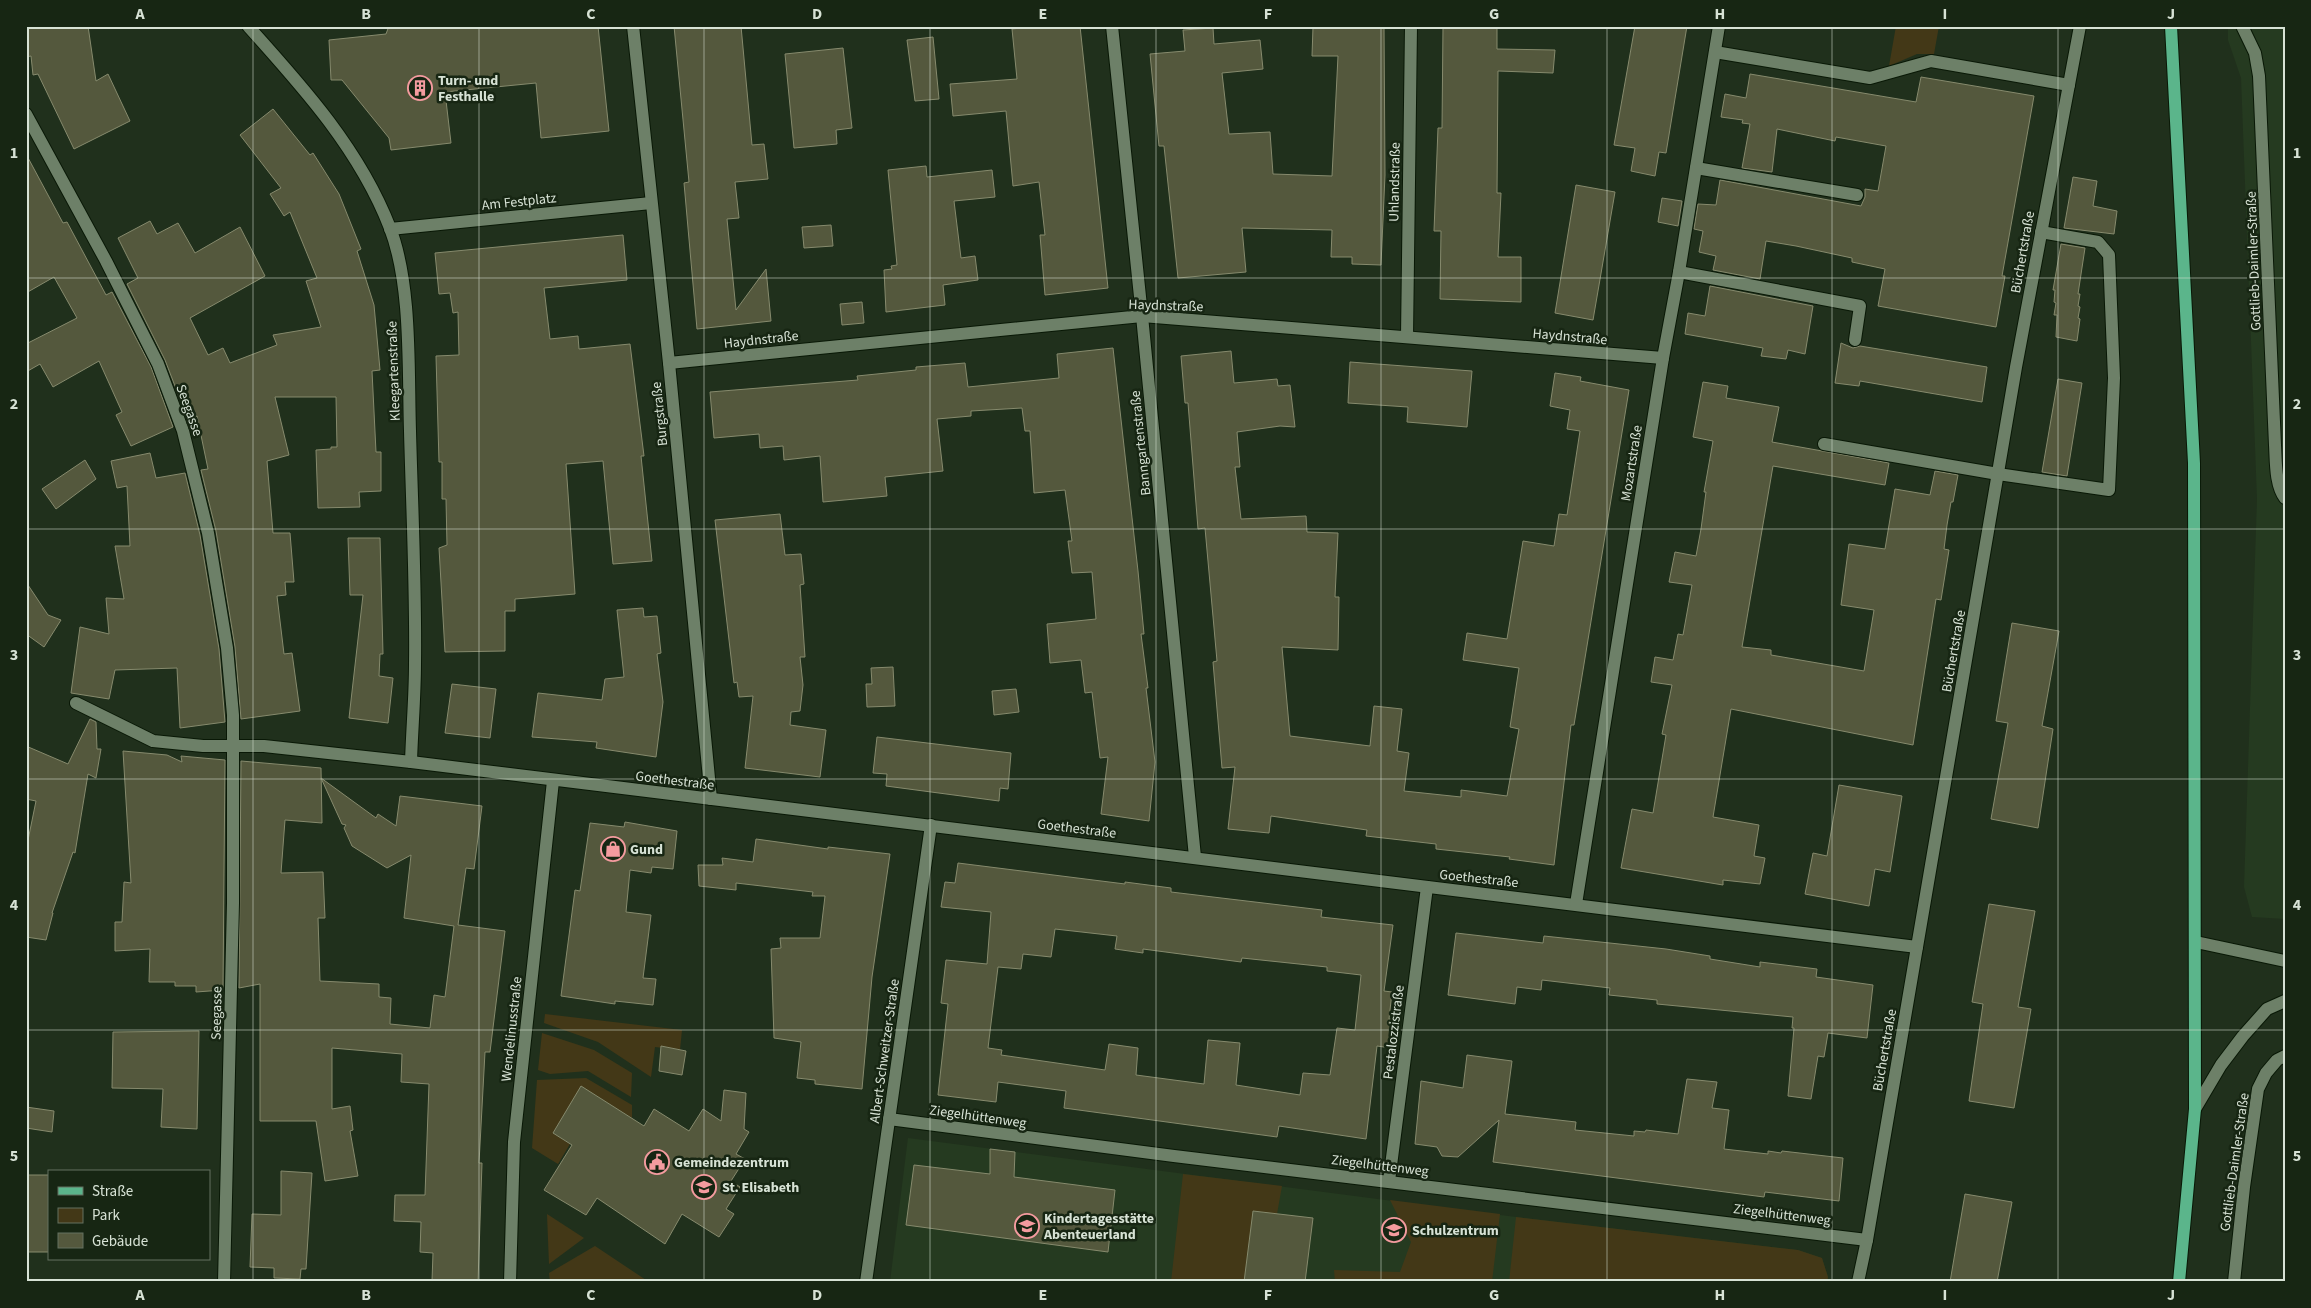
<svg xmlns="http://www.w3.org/2000/svg" width="2311" height="1308" font-family="'Source Sans 3',sans-serif">
<style>
.built{fill:#253a20}
.green{fill:#433817}
.building{fill:#54583d;stroke:#868a6d;fill-rule:evenodd}
.lines{fill:none;stroke-linecap:round;stroke-linejoin:round}
.minor-casing{stroke:#091806;stroke-width:14}
.major-casing{stroke:#091806;stroke-width:14}
.minor{stroke:#6d8068;stroke-width:12}
.major{stroke:#5bb58b;stroke-width:12}
.grid{fill:none;stroke:#d7e2d5;stroke-width:1;stroke-opacity:0.55}
.labels{text-anchor:middle;stroke-width:5;stroke-linejoin:round;paint-order:stroke}
.poi-label{font-size:14px;font-weight:bold;fill:#d7e2d5;stroke:#172613;text-anchor:start}
.street-label{font-size:14px;fill:#d7e2d5;stroke:#172613}
.neatline{fill:none;stroke:#d7e2d5;stroke-width:2}
.grid-label{font-size:16px;text-anchor:middle;font-weight:bold;fill:#d7e2d5}
</style>
<rect width="100%" height="100%" fill="#20301c"/>
<g class="built">
<path d="M2228 26H2285V919L2252 917 2244 887 2257 499 2241 78 2228 40Z"/>
<path d="M908 1138 1516 1217 1798 1250 1822 1258 1828 1277 1827 1282H890Z"/>
</g>
<g class="green">
<path d="M1896 26H1939L1934 54H1917L1889 66Z"/>
<path d="M545 1014 682 1030 680 1050 655 1047 651 1077 598 1042 544 1023Z"/>
<path d="M542 1033 594 1050 632 1073 631 1097 588 1071 550 1074 538 1070Z"/>
<path d="M586 1078 632 1105V1118L581 1087 553 1133 570 1144 558 1164 532 1148 537 1080Z"/>
<path d="M1183 1174 1282 1186 1277 1214 1253 1211 1244 1282H1171Z"/>
<path d="M1390 1200 1500 1214 1492 1282H1335L1334 1270 1400 1272 1411 1242Z"/>
<path d="M547 1214 584 1238 549 1264Z"/>
<path d="M1516 1217 1798 1250 1822 1258 1828 1277 1827 1282H1509Z"/>
<path d="M595 1246 649 1282H550L549 1273Z"/>
</g>
<g class="building">
<path d="M26 26H88L96 81 108 74 130 121 74 149 38 74 33 75 31 56 26 57Z"/>
<path d="M389 26H598L609 131 541 138 536 83 445 92 451 143 391 150 389 138 342 80H331L329 40 386 34Z"/>
<path d="M674 26H741L752 145 764 144 768 179 735 182 739 218 727 219 736 310 766 269 771 321 697 329 684 183 689 182Z"/>
<path d="M1038 26H1080L1108 288 1045 295 1040 235H1045L1039 182 1013 186 1006 111 953 116 950 84 1017 79 1012 29Z"/>
<path d="M1384 26 1385 175 1381 265 1352 264V257H1331L1332 230 1242 228 1246 272 1178 278 1164 146H1159L1150 54 1185 51 1183 30 1213 28 1214 44 1260 40 1263 69 1222 73 1229 134 1270 132 1273 174 1332 176 1338 56H1312L1313 27Z"/>
<path d="M1443 26H1497V49L1555 50 1553 73 1498 71 1497 193H1501L1498 257H1521V302L1440 299 1441 231H1434L1438 128H1442Z"/>
<path d="M1635 26H1687L1666 153 1659 152 1655 176 1631 171 1635 148 1614 145Z"/>
<path d="M933 37 939 99 915 101 907 40Z"/>
<path d="M843 48 852 128 836 130 837 144 794 148 785 54Z"/>
<path d="M1750 74 1916 102 1921 77 2034 96 2002 276H2005L1996 327 1878 306 1885 269 1852 262V258L1796 246 1766 241 1760 279 1713 270 1716 256 1699 252 1703 231 1694 229 1698 204 1716 205 1720 180 1861 206 1865 197V189L1878 191 1886 146 1836 137 1835 141 1777 129 1772 172 1742 168 1750 124 1742 123 1743 120 1721 117 1725 94 1746 98Z"/>
<path d="M273 109 310 155 313 153 339 194 361 249 357 251 374 305 380 370 372 371 376 452H381V491L359 492 360 507 318 508 316 450 331 449V447H337L336 397H275L289 455 267 461 273 533H290L294 582H285L286 595 277 596 284 654 292 653 300 711 241 719 235 647 216 531 201 470 208 469 197 416 188 420 165 360 127 284 138 278 118 238 150 221 157 234 178 223 195 253 240 227 265 276 190 318 208 355 223 348 230 363 277 345 273 335 321 327 306 281 317 278 290 212 284 216 270 194 281 188 240 135Z"/>
<path d="M26 154 63 223 67 222 106 295 112 292 151 367 173 427 131 446 116 415 122 412 99 361 53 387 40 364 26 372V344L77 318 54 277 26 293Z"/>
<path d="M926 166 927 177 992 170 995 197 954 201 961 258 975 256 978 280 943 285 945 305 886 312 884 270 892 269 891 266 897 265 888 170Z"/>
<path d="M2073 177 2097 181 2093 206 2117 211 2114 234 2064 228Z"/>
<path d="M1576 185 1615 192 1593 320 1555 313Z"/>
<path d="M1662 198 1682 201 1678 226 1658 222Z"/>
<path d="M831 225 833 246 804 248 802 227Z"/>
<path d="M623 235 627 280 544 288 550 339 578 336 579 349 630 344 644 456H641L652 561 613 564 603 461 566 464 575 594 515 599V611H505V651L445 652 439 548 447 545 446 499H442V462H439L436 356 459 355 458 312 453 313 450 293 439 294 435 253Z"/>
<path d="M2061 244 2085 248 2078 294H2080L2078 306 2080 307 2078 318 2080 319 2077 341 2056 337 2057 315H2054L2056 303 2054 302 2055 290H2053Z"/>
<path d="M1710 286 1813 306 1805 354 1788 350 1786 359 1761 356 1763 348 1685 334 1688 313 1705 316Z"/>
<path d="M862 302 864 323 842 325 840 304Z"/>
<path d="M1841 343 1853 348 1860 346 1987 367 1982 402 1860 381 1859 386 1835 383Z"/>
<path d="M1113 348 1138 571 1144 634H1141L1148 688H1146L1155 762 1149 821 1101 814 1108 757 1100 758 1092 692 1085 693 1081 660 1050 663 1047 624 1096 619 1092 572 1072 573 1068 541H1072L1065 490 1034 493 1030 431H1025L1022 408 971 411V416L937 419 943 471 885 477 887 496 823 502 820 456 784 460 783 446 760 448 759 434 714 438 710 392 858 380 857 376 916 370V367L965 363 968 387 1059 378 1057 354Z"/>
<path d="M1231 351 1234 383 1277 379 1278 386 1290 385 1295 427 1280 426 1237 432 1240 467H1235L1241 519 1306 516 1307 532 1338 533 1335 597H1339L1338 650 1282 647 1290 736 1370 746 1374 706 1402 709 1397 751 1409 753 1404 791 1461 797V790L1507 796 1519 729 1510 727 1519 668 1463 660 1467 633 1507 639 1523 541 1554 546 1559 514 1567 515 1580 431 1567 429 1570 410 1550 406 1555 373 1581 377 1580 381 1629 390 1574 725H1571L1554 865 1509 859 1510 857 1436 849V844L1366 836 1367 830 1271 816 1269 833 1228 829 1235 767 1222 768 1213 662 1217 661 1205 528 1198 529 1188 403H1185L1181 356Z"/>
<path d="M1350 362 1472 371 1467 427 1407 422 1408 407 1348 403Z"/>
<path d="M2058 379 2082 383 2067 476 2042 472Z"/>
<path d="M1703 382 1728 386 1726 398 1779 407 1772 442 1889 463 1885 485 1773 466 1742 647 1771 650V655L1864 671 1874 610 1841 605 1849 544 1885 549 1895 489 1930 495 1935 471 1958 475 1953 502H1951L1947 525 1944 549 1949 550 1941 600 1936 599 1913 745 1731 709 1713 817 1759 825 1754 856 1765 858 1760 884 1723 880V885L1621 868 1632 809 1653 813 1666 735 1662 734 1672 685 1651 682 1655 657 1673 660 1678 634 1683 635 1692 585 1669 582 1675 552 1696 556 1701 529 1706 492H1704L1713 441 1693 437Z"/>
<path d="M150 453 156 478 185 473 200 535 219 649 225 722 180 728 177 668 115 670 109 699 71 693 80 627 109 634 106 598 124 599 115 546H130L127 486 117 488 111 461Z"/>
<path d="M85 460 96 479 56 509 42 489Z"/>
<path d="M780 514 785 555 801 554 804 584 800 585 805 657H800L803 685 800 711 791 712 790 725 826 730 820 777 745 768 753 696 739 697 737 682 734 683 715 520Z"/>
<path d="M348 538H380L383 654H380L379 676 393 678 388 723 349 718 363 595H350Z"/>
<path d="M26 582 48 615 61 620 44 647 26 634Z"/>
<path d="M643 608 644 617 657 616 661 653 657 654 663 702 656 757 596 748 597 742 532 737 538 693 602 700 605 679 624 677 617 610Z"/>
<path d="M2012 623 2059 631 2042 726 2053 729 2038 828 1991 819 2008 723 1996 721Z"/>
<path d="M893 667 895 706 867 707 866 684H872L871 668Z"/>
<path d="M452 684 496 689 490 738 445 733Z"/>
<path d="M1016 689 1019 712 994 715 992 691Z"/>
<path d="M90 719 96 722 97 749H101L96 778 88 774 75 853 73 852 52 913H53L46 940 26 937V850L36 801 26 799V746L68 764Z"/>
<path d="M877 737 1011 753 1008 789 1000 788 999 801 886 786 887 774 873 773Z"/>
<path d="M123 751 167 755 182 762 181 756 225 760 223 990 196 992V986H175V982H149L150 949 115 951V922H122L124 882 131 883Z"/>
<path d="M241 761 321 768 322 823 285 820 281 873 323 872 325 918H318L320 981 379 984V997L391 998 390 1024 430 1028 434 995 445 997 454 926 404 918 411 855 387 868 352 846 344 828 346 825 342 824 321 778 376 818 378 814 396 826 400 796 482 806 474 869 466 868 458 925 505 931 490 1052H485L479 1163H482L478 1282 432 1281 433 1253 420 1252 421 1222 394 1221 395 1195H425L429 1084 401 1082 402 1054 332 1048V1109L350 1106 353 1130 350 1131 358 1176 325 1181 316 1121H260V984L239 988Z"/>
<path d="M1839 785 1902 796 1890 872 1875 869 1869 906 1805 894 1813 853 1827 856Z"/>
<path d="M625 822 677 831 673 869 652 867 651 873 630 870 626 912 651 915 643 978 656 979 653 1005 615 1001V1004L561 996 575 890 580 891 590 823 624 827Z"/>
<path d="M756 839 828 849V847L890 854 872 977 862 1089 815 1084V1080L797 1078 801 1042 774 1038 771 949 781 948 780 938H820L825 896H812L813 892 736 883V890L699 886 698 865H723L722 858 753 862Z"/>
<path d="M958 863 1125 884V882L1171 888V892L1322 910 1321 917 1393 925 1384 991 1392 992 1389 1019H1395L1391 1048 1377 1046 1366 1139 1279 1126 1277 1137 1064 1108 1066 1091 998 1082 996 1102 938 1095 948 1004 941 1003 946 960 987 964 991 912 941 907 945 882 955 883ZM1055 929 1117 936 1115 949 1143 953V949L1241 962 1242 958 1327 967V971L1361 975 1355 1030 1337 1028 1330 1075 1303 1073 1300 1095 1236 1085 1240 1043 1208 1040 1204 1084 1136 1075 1138 1048 1109 1044 1105 1070 1001 1055 1002 1050 988 1048 998 967 1021 969 1023 954 1051 957Z"/>
<path d="M1989 904 2035 911 2018 1007 2031 1009 2014 1108 1969 1101 1983 1004 1972 1002Z"/>
<path d="M1456 933 1543 943 1544 936 1666 949 1710 956V959L1760 967V962L1817 969 1816 977 1873 985 1867 1038 1828 1033 1824 1057 1818 1056 1811 1099 1788 1096 1794 1028H1792L1793 1017 1657 1004V1000L1609 995 1610 988 1542 980 1541 990 1517 987 1515 1004 1448 995Z"/>
<path d="M199 1031 197 1129 161 1127 163 1089 112 1088 113 1032Z"/>
<path d="M661 1046 686 1051 682 1075 659 1071Z"/>
<path d="M1467 1055 1512 1061 1505 1114 1576 1122 1575 1130 1634 1136V1131L1645 1132 1646 1130 1678 1134 1687 1079 1717 1082 1712 1108 1729 1110 1724 1149 1768 1154V1151L1781 1153 1782 1151 1843 1158 1839 1201 1765 1192 1764 1197 1493 1162 1499 1120 1458 1157 1442 1156 1437 1147 1415 1144 1421 1081 1463 1088Z"/>
<path d="M581 1086 644 1126 654 1109 689 1131 703 1109 721 1121 724 1090 746 1093 744 1129 749 1132 736 1154 745 1159 731 1181 740 1187 726 1209 734 1214 719 1237 682 1214 665 1244 597 1198 586 1215 544 1190 572 1145 553 1133Z"/>
<path d="M26 1107 54 1111 52 1132 26 1128Z"/>
<path d="M990 1149 1015 1152 1014 1177 1115 1190 1108 1252 906 1225 914 1165 990 1174Z"/>
<path d="M281 1171 312 1173 306 1269H301L300 1279 274 1278V1268L250 1267 252 1214 281 1215Z"/>
<rect x="26" y="1175" width="23" height="77"/>
<path d="M1965 1194 2012 1202 1997 1282H1950Z"/>
<path d="M1253 1211 1313 1218 1305 1282H1244Z"/>
</g>
<g class="lines">
<defs>
<g id="minor">
<path d="M248 26C303 87 360 150 390 228 412 285 408 370 410 431 412 508 416 586 415 664 415 696 412 729 411 762"/>
<path d="M633 26 669 363 711 799"/>
<path d="M1112 26 1142 316 1195 857"/>
<path d="M2242 26 2255 53 2259 76 2275 445C2276 461 2275 485 2285 498"/>
<path d="M1715 52 1870 78 1931 61 2069 85"/>
<path d="M26 114 106 261 158 364 183 431 208 533 227 648 233 715V903L224 1282"/>
<path d="M1696 168 1857 195"/>
<path d="M390 229 651 203"/>
<path d="M1679 272 1860 306 1855 340"/>
<path d="M1407 337 1411 26"/>
<path d="M669 363 1142 316 1663 358"/>
<path d="M1824 444 1998 474 2109 490 2114 378 2109 255 2098 242 2041 232"/>
<path d="M76 703 153 741 203 746H264L411 762 1917 947"/>
<path d="M1576 904 1663 358 1679 272 1719 26"/>
<path d="M2196 942 2285 961"/>
<path d="M2195 1109 2221 1065 2243 1036 2267 1009 2285 1001"/>
<path d="M889 1119 1174 1156 1867 1240"/>
<path d="M1389 1181 1427 887"/>
<path d="M510 1282 514 1142 553 781"/>
<path d="M866 1282 931 825"/>
<path d="M1858 1282 1867 1240 2016 367 2080 26"/>
<path d="M2234 1282 2244 1187 2258 1089 2266 1073 2277 1060 2285 1056"/>
</g>
<path id="major" d="M2171 26 2194 463 2195 1109 2179 1282"/>
</defs>
<use href="#minor" class="minor-casing"/>
<use href="#major" class="major-casing"/>
<use href="#minor" class="minor"/>
<use href="#major" class="major"/>
</g>
<path class="grid" d="M253 26V1282M479 26V1282M704 26V1282M930 26V1282M1156 26V1282M1381 26V1282M1607 26V1282M1832 26V1282M2058 26V1282M26 278H2285M26 529H2285M26 779H2285M26 1030H2285"/>
<defs>
<symbol id="building-ring" viewBox="-11 -11 22 22"><circle r="9.5" fill="#172613" stroke="#f49b9f" stroke-width="1.5"/><path d="M-4-6H4V6H1V3H-1V6H-4ZM-2.5-4.3h1.7v1.8h-1.7ZM.8-4.3h1.7v1.8H.8ZM-2.5-1h1.7V.8h-1.7ZM.8-1h1.7V.8H.8Z" fill="#f49b9f"/></symbol>
<symbol id="shop-ring" viewBox="-11 -11 22 22"><circle r="9.5" fill="#172613" stroke="#f49b9f" stroke-width="1.5"/><path d="M-5-2.5h2.3a2.7 3.5 0 0 1 5.4 0H5L5.5 6h-11ZM-1.5-2.5h3a1.5 2.3 0 0 0-3 0Z" fill="#f49b9f"/></symbol>
<symbol id="civic-ring" viewBox="-11 -11 22 22"><circle r="9.5" fill="#172613" stroke="#f49b9f" stroke-width="1.5"/><path d="M-.6-6.5H3V-4.5H.6V-3L4-1V1h2V6H-6V1h2V-1L-.6-3ZM-1.2 2.5V6h2.4V2.5Z" fill="#f49b9f"/></symbol>
<symbol id="school-ring" viewBox="-11 -11 22 22"><circle r="9.5" fill="#172613" stroke="#f49b9f" stroke-width="1.5"/><path d="M0-5L7-2L0 1L-7-2ZM-4 1L0 2.5L4 1V4Q0 6-4 4Z" fill="#f49b9f"/></symbol>
</defs>
<g fill-rule="evenodd">
<use href="#building-ring" x="406" y="74" width="28" height="28"/>
<use href="#shop-ring" x="599" y="835" width="28" height="28"/>
<use href="#civic-ring" x="643" y="1148" width="28" height="28"/>
<use href="#school-ring" x="690" y="1173" width="28" height="28"/>
<use href="#school-ring" x="1013" y="1212" width="28" height="28"/>
<use href="#school-ring" x="1380" y="1216" width="28" height="28"/>
</g>
<g class="labels">
<g class="poi-label">
<text x="438" y="85">Turn- und<tspan x="438" dy="16">Festhalle</tspan></text>
<text x="630" y="854">Gund</text>
<text x="674" y="1167">Gemeindezentrum</text>
<text x="722" y="1192">St. Elisabeth</text>
<text x="1044" y="1223">Kindertagesstätte<tspan x="1044" dy="16">Abenteuerland</tspan></text>
<text x="1412" y="1235">Schulzentrum</text>
</g>
<g class="street-label">
<text transform="translate(1394 182) rotate(-89)" y="5">Uhlandstraße</text>
<text transform="translate(519 201) rotate(-6)" y="5">Am Festplatz</text>
<text transform="translate(2022 252) rotate(-80)" y="5">Büchertstraße</text>
<text transform="translate(2253 261) rotate(-92)" y="5">Gottlieb-Daimler-Straße</text>
<text transform="translate(1166 305) rotate(2)" y="5">Haydnstraße</text>
<text transform="translate(1570 336) rotate(5)" y="5">Haydnstraße</text>
<text transform="translate(761 339) rotate(-6)" y="5">Haydnstraße</text>
<text transform="translate(393 371) rotate(-92)" y="5">Kleegartenstraße</text>
<text transform="translate(190 410) rotate(70)" y="5">Seegasse</text>
<text transform="translate(659 414) rotate(-96)" y="5">Burgstraße</text>
<text transform="translate(1140 443) rotate(-96)" y="5">Banngartenstraße</text>
<text transform="translate(1631 463) rotate(-81)" y="5">Mozartstraße</text>
<text transform="translate(1953 651) rotate(-80)" y="5">Büchertstraße</text>
<text transform="translate(675 780) rotate(7)" y="5">Goethestraße</text>
<text transform="translate(1077 828) rotate(7)" y="5">Goethestraße</text>
<text transform="translate(1479 878) rotate(6)" y="5">Goethestraße</text>
<text transform="translate(216 1013) rotate(-89)" y="5">Seegasse</text>
<text transform="translate(511 1029) rotate(-84)" y="5">Wendelinusstraße</text>
<text transform="translate(1393 1032) rotate(-83)" y="5">Pestalozzistraße</text>
<text transform="translate(1884 1050) rotate(-80)" y="5">Büchertstraße</text>
<text transform="translate(884 1051) rotate(-82)" y="5">Albert-Schweitzer-Straße</text>
<text transform="translate(978 1116) rotate(8)" y="5">Ziegelhüttenweg</text>
<text transform="translate(2234 1162) rotate(-82)" y="5">Gottlieb-Daimler-Straße</text>
<text transform="translate(1380 1165) rotate(7)" y="5">Ziegelhüttenweg</text>
<text transform="translate(1782 1214) rotate(7)" y="5">Ziegelhüttenweg</text>
</g>
</g>
<rect width="2311" height="1308" fill="none" stroke="#172613" stroke-width="55"/>
<rect x="48" y="1170" width="162" height="90" fill="#172613" stroke="#647161"/>
<rect x="58" y="1187" width="25" height="8" fill="#5bb58b" stroke="#647161"/>
<text x="92" y="1196" font-size="15" fill="#d7e2d5">Straße</text>
<rect x="58" y="1208" width="25" height="15" fill="#433817" stroke="#647161"/>
<text x="92" y="1220" font-size="15" fill="#d7e2d5">Park</text>
<rect x="58" y="1233" width="25" height="15" fill="#54583d" stroke="#647161"/>
<text x="92" y="1246" font-size="15" fill="#d7e2d5">Gebäude</text>
<rect x="28" y="28" width="2256" height="1252" class="neatline"/>
<g class="grid-label">
<text x="140" y="19">A</text>
<text x="366" y="19">B</text>
<text x="591" y="19">C</text>
<text x="817" y="19">D</text>
<text x="1043" y="19">E</text>
<text x="1268" y="19">F</text>
<text x="1494" y="19">G</text>
<text x="1720" y="19">H</text>
<text x="1945" y="19">I</text>
<text x="2171" y="19">J</text>
<text x="14" y="158">1</text>
<text x="2297" y="158">1</text>
<text x="14" y="409">2</text>
<text x="2297" y="409">2</text>
<text x="14" y="660">3</text>
<text x="2297" y="660">3</text>
<text x="14" y="910">4</text>
<text x="2297" y="910">4</text>
<text x="14" y="1161">5</text>
<text x="2297" y="1161">5</text>
<text x="140" y="1300">A</text>
<text x="366" y="1300">B</text>
<text x="591" y="1300">C</text>
<text x="817" y="1300">D</text>
<text x="1043" y="1300">E</text>
<text x="1268" y="1300">F</text>
<text x="1494" y="1300">G</text>
<text x="1720" y="1300">H</text>
<text x="1945" y="1300">I</text>
<text x="2171" y="1300">J</text>
</g>
</svg>
